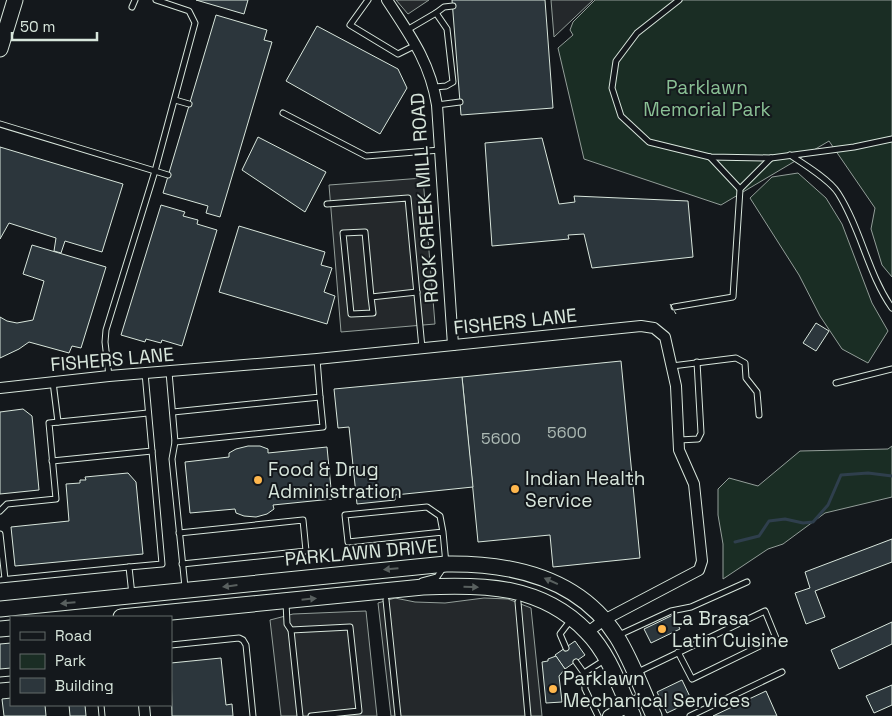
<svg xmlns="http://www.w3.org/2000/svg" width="892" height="716" font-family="'Space Grotesk',sans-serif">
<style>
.green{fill:#1a2d24;stroke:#939e99}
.parking{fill:#24282b;stroke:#939e99}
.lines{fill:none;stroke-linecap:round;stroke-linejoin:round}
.stream{stroke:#2f3f4d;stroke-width:3}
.building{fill:#2c363c;stroke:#d8e6dc}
.service-casing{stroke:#d8e6dc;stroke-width:7}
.minor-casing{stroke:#d8e6dc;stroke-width:12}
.tertiary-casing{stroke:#d8e6dc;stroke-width:14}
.secondary-casing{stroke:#d8e6dc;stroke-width:17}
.service{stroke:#14181c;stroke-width:5}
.minor{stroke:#14181c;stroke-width:10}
.tertiary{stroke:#14181c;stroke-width:12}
.secondary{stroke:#14181c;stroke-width:15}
.fence{stroke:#d8e6dc;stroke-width:1;stroke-dasharray:6 2.5;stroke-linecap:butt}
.oneway{fill:#59605f}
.poi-dot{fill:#ffb74d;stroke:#14181c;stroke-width:2}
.labels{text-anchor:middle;stroke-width:4;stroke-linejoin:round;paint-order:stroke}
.number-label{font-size:16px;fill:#adbab4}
.park-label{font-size:19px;fill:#8ac095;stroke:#14181c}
.street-label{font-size:19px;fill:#d8e6dc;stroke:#14181c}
.poi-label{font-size:19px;fill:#d8e6dc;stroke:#14181c;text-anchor:start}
</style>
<rect width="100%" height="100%" fill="#14181c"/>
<g class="green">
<path d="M595 0H892V277L882 265 871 229 875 208 829 141 721 205 584 159 558 48 573 35 570 30 573 22Z"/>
<path d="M798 173 826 198 842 224 872 303 888 331 868 363 842 349 820 316 799 275 750 198 772 177Z"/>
<path d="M892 446V497L825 513 783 544 768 549 723 579V544L718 515V489L729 478 758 486 800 451 888 449Z"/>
</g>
<g class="parking">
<path d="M396 0H429L408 14Z"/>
<path d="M551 0H593L554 37Z"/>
<path d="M423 178 435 324 341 332 329 185Z"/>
<path d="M395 598 415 602 445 603 484 598 508 599 531 608 542 716H391L378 603Z"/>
<path d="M366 611 377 716H281L270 620 293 614Z"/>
</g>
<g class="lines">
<path class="stream" d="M735 542 759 536 769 521 785 519 803 523 813 522 828 505 841 475 868 473 892 476"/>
</g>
<g class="building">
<path d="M196 0H248L244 14Z"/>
<path d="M452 0H545L553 108 461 115Z"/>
<path d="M216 15 267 30 264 40 272 42 220 217 206 213 208 206 163 193Z"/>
<path d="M317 26 398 69 407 88 380 134 286 81Z"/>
<path d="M258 137 326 172 305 212 242 170Z"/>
<path d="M542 138 559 204 575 202 574 196 688 201 693 257 592 268 584 234 568 235 569 239 492 246 485 143Z"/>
<path d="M0 147 123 184 102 252 65 241 61 253 54 251 56 238 9 223 0 239Z"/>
<path d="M161 205 185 212 183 216 198 220 197 224 217 230 182 346 162 340 161 343 146 339 145 342 121 335Z"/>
<path d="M239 226 325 252 321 265 332 268 324 292 335 296 327 324 219 292Z"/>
<path d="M32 245 106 267 81 348 72 346 69 353 29 342 19 349 0 358V317L7 321 17 323 33 320 44 281 23 274Z"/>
<path d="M816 323 829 331 816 351 803 343Z"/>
<path d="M621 361 640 558 553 567 550 535 478 542 462 377Z"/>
<path d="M462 377 473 487 395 495V500L357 504 349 427 338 428 334 389Z"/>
<path d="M23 409 32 416 39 490 0 494V412Z"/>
<path d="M248 446H260L268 449V453L327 447 332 499 273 505 274 509 267 514 256 517 244 516 236 513 235 509 190 513 185 462 229 457V453L236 449Z"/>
<path d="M128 473 136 482 143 554 15 566 11 527 69 521 66 484 80 483V480H86L85 477Z"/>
<path d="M892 539V562L815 591 825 617 806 624 795 593 810 588 805 572Z"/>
<path d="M673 615 680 629 651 643 644 629Z"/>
<path d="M892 622V644L839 669 831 650Z"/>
<path d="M575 641 585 655 565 669 555 655Z"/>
<path d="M11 643V668L0 669V644Z"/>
<path d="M556 656 565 669 559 676 562 702 546 703 542 662 548 661V659Z"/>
<path d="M221 658 226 705 232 704 233 716H172L171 663Z"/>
<path d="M682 680 692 701 667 713 657 692Z"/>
<path d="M892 685V705L874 713 866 696Z"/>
<path d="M766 691 777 716H713Z"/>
<path d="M11 698V705H45L46 716H4L2 699Z"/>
<path d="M69 705H85L86 716H70Z"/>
</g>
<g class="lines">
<defs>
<g id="service">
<path d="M368 0 350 25 398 54 416 45"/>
<path d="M679 0 637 33 616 61 612 88 621 116 649 142 710 157 771 158 854 147 892 139"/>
<path d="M132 7 135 0"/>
<path d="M436 13 444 7 453 6"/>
<path d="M407 30 436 13 447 29 453 82 446 86 435 87"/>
<path d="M175 100 189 104"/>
<path d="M437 105 460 102"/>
<path d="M283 113 366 156 440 150"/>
<path d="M0 124 168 175"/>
<path d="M790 155C804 164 830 180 838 193 861 229 868 274 892 308"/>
<path d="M710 157 740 189"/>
<path d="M327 204 408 198 422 348"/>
<path d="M371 297 365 232 343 233 351 314 373 313 371 297 417 292"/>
<path d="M674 307 733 297 740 189 771 158"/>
<path d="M672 366 736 358 745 363 746 378 757 392 759 415"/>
<path d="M169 372 175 442 172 459 185 587"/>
<path d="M109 376 105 342 106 330 155 171 195 23 189 11 156 0"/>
<path d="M53 382 58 422"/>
<path d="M836 383 892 369"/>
<path d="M173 412 320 397 317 359"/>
<path d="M679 440 698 439 701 433 697 362"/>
<path d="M175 442 323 427 320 397"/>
<path d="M52 461 152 451 145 373"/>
<path d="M0 511 7 504 56 499 49 423 148 413"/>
<path d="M179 533 303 520 306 551 182 564"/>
<path d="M0 534 5 579"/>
<path d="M0 580 129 567"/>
<path d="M422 581 437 577 446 564 443 532 348 542 345 515 427 507 440 516 443 532"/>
<path d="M132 595 129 567 162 564 152 451"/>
<path d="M386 600 398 716"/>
<path d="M286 602 287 624 291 630 300 716"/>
<path d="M518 602 528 716"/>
<path d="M291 630 350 627 359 711 311 716"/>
<path d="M619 635 671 611 691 607 747 582"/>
<path d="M171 645 239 638 243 640 246 645 253 716"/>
<path d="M566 648 560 634 570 621"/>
<path d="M576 662 584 673"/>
<path d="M638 672 765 611 776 638 692 679 678 652"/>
<path d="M0 680 11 679"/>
<path d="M101 705 102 716"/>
<path d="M598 716 585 689 584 673 606 659"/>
<path d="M690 716 782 672"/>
</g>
<g id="minor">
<path d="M387 0C410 35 430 62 437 105L453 345"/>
<path d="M0 388 109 376 317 359 641 326 654 328 665 337 676 386 679 450 694 484 702 561 699 570 604 620 588 632"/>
<path d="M144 705 145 716"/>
</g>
<path id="tertiary" d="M609 716 645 697"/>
<g id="secondary">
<path d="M0 49 15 0"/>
<path d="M0 609 446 564C511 563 579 577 617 637 632 661 642 690 654 716"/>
<path d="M121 617 423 587C484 584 542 585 587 632 609 654 620 688 633 716"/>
<path d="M0 629 11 628"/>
</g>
</defs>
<use href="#service" class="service-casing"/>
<use href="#minor" class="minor-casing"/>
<use href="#tertiary" class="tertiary-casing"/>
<use href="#secondary" class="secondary-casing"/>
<use href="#service" class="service"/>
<use href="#minor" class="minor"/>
<use href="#tertiary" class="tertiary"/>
<use href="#secondary" class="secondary"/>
<path class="fence" d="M670 304 676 314"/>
</g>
<defs><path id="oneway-solid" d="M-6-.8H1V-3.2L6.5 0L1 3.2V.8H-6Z" transform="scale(1.25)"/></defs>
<g class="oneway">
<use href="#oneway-solid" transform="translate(391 569) rotate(175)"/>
<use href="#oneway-solid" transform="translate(551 581) rotate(-156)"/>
<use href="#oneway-solid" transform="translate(230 586) rotate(173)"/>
<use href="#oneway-solid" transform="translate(471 587) rotate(2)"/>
<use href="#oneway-solid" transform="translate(309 599) rotate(-6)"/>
<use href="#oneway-solid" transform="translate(68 603) rotate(175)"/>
</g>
<g class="poi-dot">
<circle cx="258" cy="480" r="5"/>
<circle cx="515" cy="489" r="5"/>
<circle cx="662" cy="629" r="5"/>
<circle cx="553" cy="689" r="5"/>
</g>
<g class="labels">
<g class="number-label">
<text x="567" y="438">5600</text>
<text x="501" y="444">5600</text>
</g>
<g class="park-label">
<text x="707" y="94">Parklawn<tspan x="707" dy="22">Memorial Park</tspan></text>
</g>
<g class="street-label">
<text transform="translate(424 198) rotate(-94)" y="7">ROCK CREEK MILL ROAD</text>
<text transform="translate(515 321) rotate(-6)" y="7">FISHERS LANE</text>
<text transform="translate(112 359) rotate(-5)" y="7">FISHERS LANE</text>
<text transform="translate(361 552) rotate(-5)" y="7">PARKLAWN DRIVE</text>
</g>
<g class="poi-label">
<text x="268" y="476">Food &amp; Drug<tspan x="268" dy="22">Administration</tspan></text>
<text x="525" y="485">Indian Health<tspan x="525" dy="22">Service</tspan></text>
<text x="672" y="625">La Brasa<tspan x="672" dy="22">Latin Cuisine</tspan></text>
<text x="563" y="685">Parklawn<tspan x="563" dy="22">Mechanical Services</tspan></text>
</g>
</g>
<rect x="10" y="616" width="162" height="90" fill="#14181c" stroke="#626a69"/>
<rect x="20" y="632" width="25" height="8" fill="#14181c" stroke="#626a69"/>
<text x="55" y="641" font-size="15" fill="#d8e6dc">Road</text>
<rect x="20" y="654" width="25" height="15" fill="#1a2d24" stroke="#626a69"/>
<text x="55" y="666" font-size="15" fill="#d8e6dc">Park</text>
<rect x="20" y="678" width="25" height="15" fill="#2c363c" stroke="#626a69"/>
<text x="55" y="691" font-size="15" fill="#d8e6dc">Building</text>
<path d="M12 32v8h85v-8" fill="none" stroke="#d8e6dc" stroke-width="2.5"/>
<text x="20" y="32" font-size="15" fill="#d8e6dc" stroke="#14181c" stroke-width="4" paint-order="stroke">50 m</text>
</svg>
